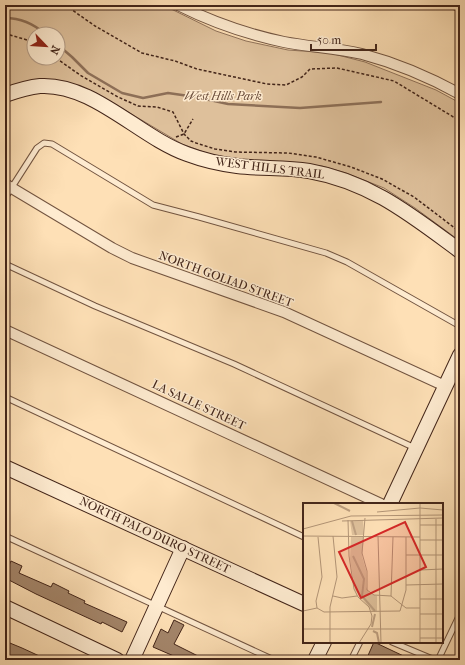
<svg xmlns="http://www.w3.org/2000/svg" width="465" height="665" font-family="'IM FELL French Canon',serif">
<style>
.green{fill:#dec09b;stroke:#90725a;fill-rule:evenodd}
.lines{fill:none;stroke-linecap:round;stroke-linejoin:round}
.stream{stroke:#8d6f57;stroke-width:2.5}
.building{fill:#a4866b;stroke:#432519}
.lane-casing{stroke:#725440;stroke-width:7}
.street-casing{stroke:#725440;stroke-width:12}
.secondary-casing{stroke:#432519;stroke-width:16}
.path{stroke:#432519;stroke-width:1.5;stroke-dasharray:3 2;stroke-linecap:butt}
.lane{stroke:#feebd0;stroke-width:5}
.street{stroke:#feebd0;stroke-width:10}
.secondary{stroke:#feebd0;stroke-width:14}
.labels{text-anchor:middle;stroke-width:3;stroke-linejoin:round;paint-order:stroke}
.park-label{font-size:12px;font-style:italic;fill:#6a4c3a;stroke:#feebd0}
.street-label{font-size:12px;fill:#432519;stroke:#feebd0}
.inset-river{fill:none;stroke:#bea081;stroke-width:2}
.inset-road{fill:none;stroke:#b39577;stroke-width:1}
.view{fill:#d62828;fill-opacity:0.15;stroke:#d62828;stroke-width:2}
.inset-edge{fill:none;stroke:#432519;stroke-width:2}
</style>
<rect width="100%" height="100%" fill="#fee0b6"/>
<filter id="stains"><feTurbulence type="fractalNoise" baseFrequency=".005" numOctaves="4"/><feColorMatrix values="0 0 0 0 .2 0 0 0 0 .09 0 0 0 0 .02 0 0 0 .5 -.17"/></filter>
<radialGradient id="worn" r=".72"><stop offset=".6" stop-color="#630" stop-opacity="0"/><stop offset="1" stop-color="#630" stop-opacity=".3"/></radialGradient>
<path class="green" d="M5 5H163L216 31 246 41 288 50 330 53 365 62 436 90 460 103V241L415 208 384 188 346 173 322 166 237 159 212 155 182 144 96 93 72 84 47 81 5 89ZM34 34H58V58H34Z"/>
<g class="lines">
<g class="stream">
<path d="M5 18C21 18 34 24 45 34"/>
<path d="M58 45 72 57 88 73 122 93 143 98 168 93 196 97 228 104 300 108 381 102"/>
</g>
</g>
<g class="building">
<path d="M11 561 22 566 19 573 51 587 53 583 69 591 68 593 85 601 84 603 127 622 122 632 102 622 101 624 36 594 5 578V573Z"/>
<path d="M174 620 184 625 174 644 206 660H183L153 647 161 629 168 633Z"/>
<path d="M5 641 22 648 48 660H19L12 657 11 660H5Z"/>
<path d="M374 642 412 660H366Z"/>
</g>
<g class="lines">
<defs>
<g id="lane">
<path d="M450 5 460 9"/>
<path d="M5 198 37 148 44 143 52 144 153 205 199 217 326 253 347 262 460 326"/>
<path d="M5 264 95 306 234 364 415 448"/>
<path d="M5 397 304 537"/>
<path d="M5 536 274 660"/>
<path d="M392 642 435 660"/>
<path d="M351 660 360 642"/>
<path d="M438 660 460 614"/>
</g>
<g id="street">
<path d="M178 5C212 22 246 34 284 42 310 47 336 48 362 54 396 63 429 77 460 94"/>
<path d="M5 184 112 248 132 258 284 312 445 386"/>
<path d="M5 330 381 504"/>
</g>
<g id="secondary">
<path d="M5 95C16 91 28 87 40 86 93 83 139 137 187 154 203 160 220 164 237 166 261 169 285 167 309 171 371 182 411 215 460 251"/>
<path d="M5 467 304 604"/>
<path d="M390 504 460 355"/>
<path d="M5 607 117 660"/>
<path d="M132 660 183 548"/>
<path d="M315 660 324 642"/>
</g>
</defs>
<use href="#lane" class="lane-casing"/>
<use href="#street" class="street-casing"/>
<use href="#secondary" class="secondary-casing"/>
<g class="path">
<path d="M65 5 95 26 142 53 175 61 197 69 267 84 286 85 302 77 310 69 337 68 394 81 460 121"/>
<path d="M5 37 10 35 34 42"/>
<path d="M56 58 80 75 118 97 138 106 157 107 173 112 184 134 191 141 196 143 215 149 235 152 288 153 316 157 351 167 382 179 414 197 460 232"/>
<path d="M176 137 184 134 193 119"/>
</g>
<use href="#lane" class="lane"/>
<use href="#street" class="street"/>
<use href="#secondary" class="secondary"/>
</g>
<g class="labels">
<g class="park-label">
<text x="223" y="100">West Hills Park</text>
</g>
<g class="street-label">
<text transform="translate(270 168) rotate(7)" y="4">WEST HILLS TRAIL</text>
<text transform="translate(226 279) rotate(20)" y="4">NORTH GOLIAD STREET</text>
<text transform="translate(199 405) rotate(25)" y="4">LA SALLE STREET</text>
<text transform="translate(155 535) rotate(25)" y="4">NORTH PALO DURO STREET</text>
</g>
</g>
<g transform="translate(303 503)">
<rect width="140" height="140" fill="#fee0b6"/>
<path d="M60 17 61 32H49L47 18ZM48 34H61L59 53 63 67V84L66 90 74 93V108H69L52 87 47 56Z" fill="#dec09b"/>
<path class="inset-river" d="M31 0 47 8M49 18 53 32M50 53 61 76 59 93 72 108M69 124 72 111M70 128 74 130 76 140"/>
<path class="inset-road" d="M117 0V140M117 5 140 7M74 9 117 5M62 15 59 50 64 68V87L71 92 88 93 103 105H117M133 16V140M45 17 46 53 51 86 55 94 66 104 69 113 68 121 56 140M39 18 140 15M117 22H140M0 26 48 13 140 12M0 33 117 34M75 33 78 140M117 37H140M103 52H140M117 67 140 66M103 82 140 81M30 93 39 95 54 93M88 93 90 34M117 96H140M14 105 21 109 97 108 103 87V34M14 105 13 98 19 74 15 34M0 108 14 105M117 111H140M0 126H140M117 135H140M27 140V104L34 74 30 33"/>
<path class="view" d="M102 19 123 64 58 95 36 49Z"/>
<rect width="140" height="140" class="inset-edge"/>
</g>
<rect width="465" height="665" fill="none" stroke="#fee0b6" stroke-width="20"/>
<rect x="6" y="6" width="453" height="653" fill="none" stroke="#432519" stroke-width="2"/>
<rect x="10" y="10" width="445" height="645" fill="none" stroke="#432519"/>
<g transform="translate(46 46) rotate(115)"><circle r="19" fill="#feebd0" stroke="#b39c87"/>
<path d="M0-3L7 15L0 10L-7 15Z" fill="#8f2418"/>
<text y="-6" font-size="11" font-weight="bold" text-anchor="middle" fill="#432519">N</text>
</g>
<path d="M311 44v6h65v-6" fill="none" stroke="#432519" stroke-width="2"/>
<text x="317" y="44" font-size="12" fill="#432519" stroke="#feebd0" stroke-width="3" paint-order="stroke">50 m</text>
<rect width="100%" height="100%" filter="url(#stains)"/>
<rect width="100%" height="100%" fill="url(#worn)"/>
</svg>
